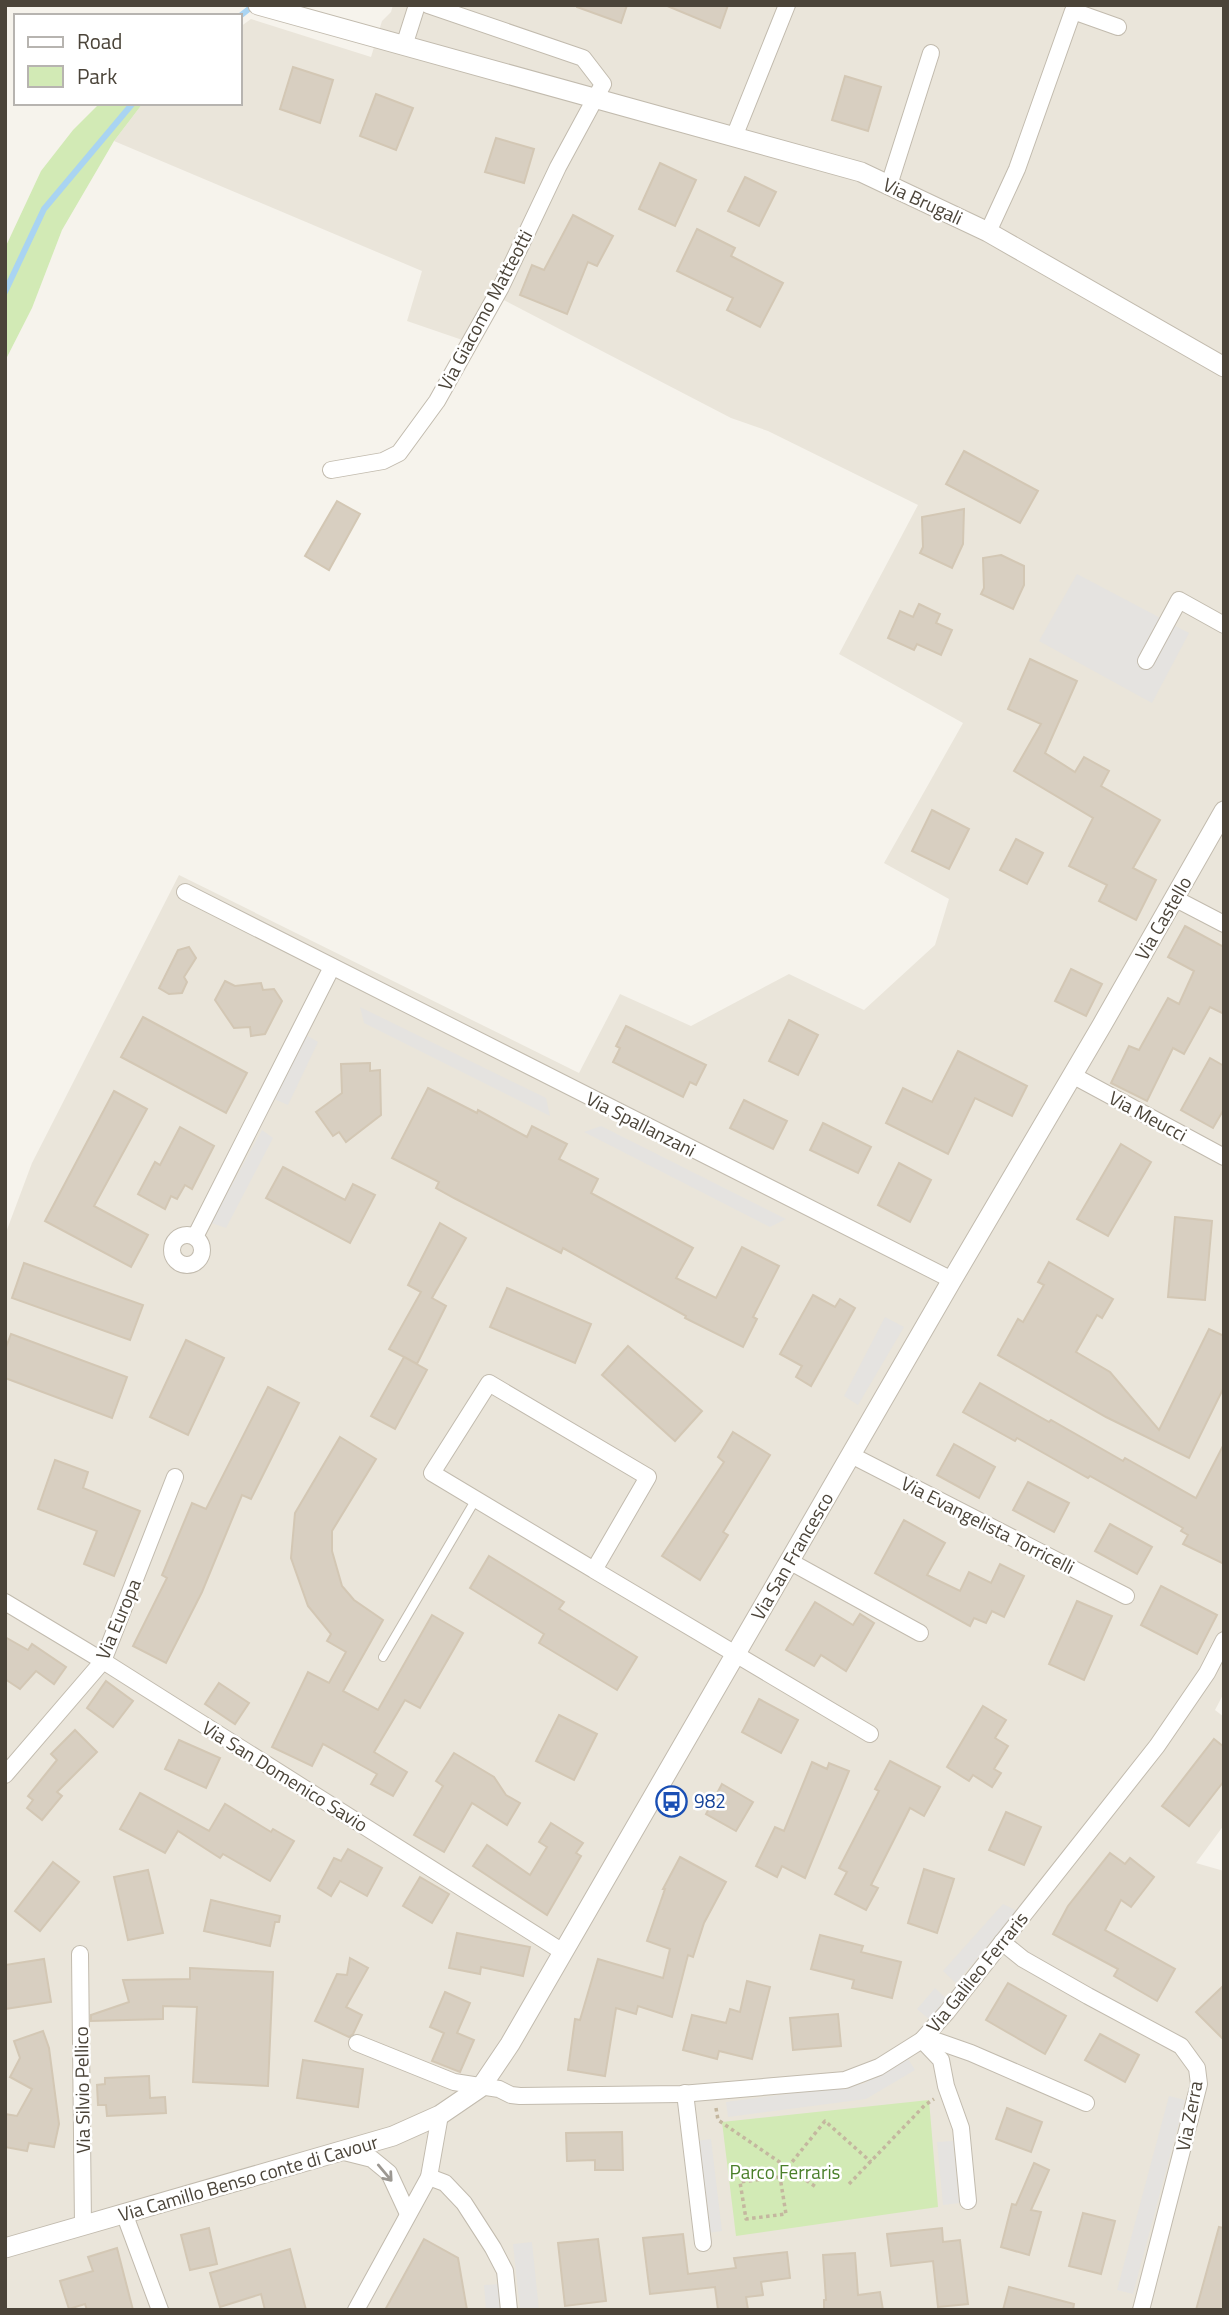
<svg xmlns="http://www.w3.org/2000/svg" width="1229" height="2315" font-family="'Titillium Web',sans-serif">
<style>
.residential{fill:#eae5da}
.green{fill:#d2eab5}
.parking{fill:#e5e3e0}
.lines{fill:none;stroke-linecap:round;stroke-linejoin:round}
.stream{stroke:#a9d4f2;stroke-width:6}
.building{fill:#d8cfc1;stroke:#d3c7b4;stroke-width:2}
.service-casing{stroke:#c2bbae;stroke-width:10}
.minor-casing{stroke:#c2bbae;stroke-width:18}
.tertiary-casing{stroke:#c2bbae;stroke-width:21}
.path{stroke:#c4b79f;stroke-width:3.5;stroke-dasharray:3.5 3.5;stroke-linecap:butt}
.service{stroke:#fff;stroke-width:8}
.minor{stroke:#fff;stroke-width:16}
.tertiary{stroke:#fff;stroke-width:19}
.oneway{stroke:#9c9892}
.labels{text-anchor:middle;stroke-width:5;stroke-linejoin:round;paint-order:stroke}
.street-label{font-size:19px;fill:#4b4439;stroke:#fff}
.transit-label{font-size:19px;fill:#164399;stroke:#fff;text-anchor:start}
.park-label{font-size:19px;fill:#4a7f2a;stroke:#fff}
</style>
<rect width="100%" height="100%" fill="#f6f3ec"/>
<path class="residential" d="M393 5H1224V1693L1215 1710 1224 1717V1825L1196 1863 1224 1871V2310H5V1235L32 1163 179 875 579 1073 620 994 691 1026 789 974 864 1010 935 945 949 899 884 863 963 723 839 654 918 505 768 431 731 418 498 297 474 344 407 321 422 271 114 141 143 103H240V27L251 19 371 57 382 21 391 12Z"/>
<g class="green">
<path d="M100 103H143L114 141 62 230 32 308 5 361V248L41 171 73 130Z"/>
<path d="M929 2100 938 2207 736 2236 722 2122Z"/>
</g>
<g class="parking">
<path d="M1077 574 1189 633 1152 703 1039 641Z"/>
<path d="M360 1007 546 1098 550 1116 364 1023Z"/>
<path d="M306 1035 318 1042 288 1105 274 1099Z"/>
<path d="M601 1126 786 1219 770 1227 584 1132Z"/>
<path d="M262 1130 273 1138 226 1228 211 1223Z"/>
<path d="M885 1317 904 1327 858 1405 844 1396Z"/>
<path d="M1003 1904 1017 1911 956 1983 943 1971Z"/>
<path d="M935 1988 948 2000 930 2020 917 2009Z"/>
<path d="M908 2059 915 2070 866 2099 728 2117 726 2102 863 2084Z"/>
<path d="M1169 2096 1185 2100 1133 2294 1117 2290Z"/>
<path d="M711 2139 722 2231 707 2233 696 2141Z"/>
<path d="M953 2141 959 2203 943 2205 937 2142Z"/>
<path d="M532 2242 539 2310H520L513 2244Z"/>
<path d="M501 2284 504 2310H486L484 2285Z"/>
</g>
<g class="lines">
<g class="stream">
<path d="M240 16 254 5"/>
<path d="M5 292 44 209 133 103"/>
</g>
</g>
<g class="building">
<path d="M577 5H627L621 23 577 7Z"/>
<path d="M665 5H728L720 28Z"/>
<path d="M293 67 333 80 320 123 280 109Z"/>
<path d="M845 76 881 87 868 131 832 120Z"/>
<path d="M376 94 413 108 396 150 360 136Z"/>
<path d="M496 138 534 149 524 183 485 172Z"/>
<path d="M660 163 696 180 675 226 639 209Z"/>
<path d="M745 177 776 192 759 226 728 211Z"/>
<path d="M573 215 613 236 597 266 588 262 567 314 520 295 532 265 544 270Z"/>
<path d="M697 229 735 248 731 256 783 283 760 327 727 310 733 298 677 271Z"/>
<path d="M964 451 1038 491 1020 523 946 484Z"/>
<path d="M337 501 360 514 329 570 305 556Z"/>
<path d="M964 509 963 544 952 568 920 553 923 547 922 517Z"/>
<path d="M1001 555 1024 566V585L1013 609 981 594 984 588 983 558Z"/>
<path d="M919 604 940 614 936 623 952 630 941 655 917 644 914 650 888 638 900 611 913 617Z"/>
<path d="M1030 659 1077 681 1045 753 1075 772 1084 757 1109 771 1101 786 1160 820 1133 868 1156 880 1136 920 1099 901 1107 885 1069 866 1093 818 1014 771 1041 724 1008 709Z"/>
<path d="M932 810 969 829 949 869 912 851Z"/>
<path d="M1016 839 1043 853 1027 884 1000 870Z"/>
<path d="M1185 926 1224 947V1014L1210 1007 1184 1054 1173 1048 1147 1101 1111 1083 1129 1046 1139 1050 1168 998 1179 1004 1194 971 1168 957Z"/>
<path d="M189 947 196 958 184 977 187 982 182 993 169 994 159 988 178 950Z"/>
<path d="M1071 969 1102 984 1086 1016 1055 1001Z"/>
<path d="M225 981 235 986 261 983 263 990 274 989 282 1001 265 1034 251 1036 250 1027 234 1028 215 1000Z"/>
<path d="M143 1017 247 1073 226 1113 121 1057Z"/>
<path d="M789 1020 818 1035 798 1075 769 1061Z"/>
<path d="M626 1026 706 1065 696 1085 690 1082 683 1097 613 1062 620 1048 616 1046Z"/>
<path d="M958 1051 1027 1086 1012 1116 975 1098 948 1154 886 1123 903 1088 932 1102Z"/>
<path d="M1210 1058 1224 1066V1109L1213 1128 1181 1110Z"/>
<path d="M370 1063V1071L380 1070 381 1115 346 1142 339 1132 333 1136 316 1112 342 1093 341 1064Z"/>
<path d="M428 1088 477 1113 478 1110 527 1137 532 1126 567 1144 559 1159 598 1179 591 1193 693 1248 676 1278 716 1298 742 1247 779 1266 753 1317 757 1319 743 1347 685 1318 686 1316 563 1248 561 1253 454 1198 436 1188 439 1182 392 1158Z"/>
<path d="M114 1091 147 1109 94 1206 148 1235 131 1267 45 1221Z"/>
<path d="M744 1100 787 1121 773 1149 730 1128Z"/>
<path d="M823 1123 871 1147 858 1173 810 1150Z"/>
<path d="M180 1127 214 1146 192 1189 185 1185 177 1199 171 1196 165 1209 138 1194 155 1162 160 1165Z"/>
<path d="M1121 1144 1151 1162 1108 1236 1077 1219Z"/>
<path d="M899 1163 931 1180 910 1222 878 1205Z"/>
<path d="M283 1167 345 1200 353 1184 375 1195 350 1243 266 1198Z"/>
<path d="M1175 1217 1212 1221 1205 1300 1168 1297Z"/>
<path d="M440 1223 466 1238 432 1298 446 1306 417 1364 389 1349 421 1292 408 1285Z"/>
<path d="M1049 1262 1113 1299 1102 1318 1097 1315 1076 1352 1110 1372 1159 1430 1209 1329 1224 1336V1387L1189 1458 1106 1417 998 1355 1018 1319 1023 1322 1044 1285 1038 1282Z"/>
<path d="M24 1263 143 1305 130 1340 12 1298Z"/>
<path d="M507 1288 591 1324 575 1363 490 1327Z"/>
<path d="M813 1295 835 1307 840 1299 855 1308 811 1386 796 1377 802 1366 780 1354Z"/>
<path d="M11 1334 127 1377 112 1418 5 1378V1350Z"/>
<path d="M186 1340 224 1358 188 1435 150 1417Z"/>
<path d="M628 1346 702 1411 675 1441 602 1375Z"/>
<path d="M404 1357 427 1370 395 1429 371 1416Z"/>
<path d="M980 1383 1049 1422 1051 1420 1123 1461 1125 1458 1196 1498 1224 1444V1564L1183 1544 1188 1535 1181 1531 1183 1528 1090 1476 1088 1478 1017 1438 1015 1441 963 1412Z"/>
<path d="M268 1387 299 1403 251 1499 242 1495 202 1592 166 1663 133 1646 167 1578 162 1575 192 1503 206 1509Z"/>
<path d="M733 1432 770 1455 723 1532 728 1535 700 1580 662 1556 724 1462 718 1457Z"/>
<path d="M340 1437 376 1459 332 1531V1551L342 1586 354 1600 383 1620 343 1691 378 1710 432 1615 463 1633 420 1708 405 1700 374 1752 407 1772 393 1796 371 1784 377 1774 323 1744 312 1766 272 1747 308 1672 329 1683 346 1652 327 1641 331 1634 308 1606 291 1558 295 1513Z"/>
<path d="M954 1444 995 1467 979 1498 937 1475Z"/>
<path d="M55 1460 88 1472 83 1488 140 1511 114 1576 84 1564 97 1531 38 1509Z"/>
<path d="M1028 1482 1069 1503 1054 1532 1013 1510Z"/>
<path d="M904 1520 945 1543 927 1575 960 1591 969 1572 991 1583 1000 1564 1024 1576 1004 1617 992 1611 986 1623 974 1618 970 1626 875 1573Z"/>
<path d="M1110 1524 1152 1547 1137 1574 1095 1551Z"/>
<path d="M489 1556 564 1602 559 1609 637 1657 617 1690 539 1643 544 1634 470 1588Z"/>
<path d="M1161 1586 1217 1615 1197 1654 1141 1625Z"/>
<path d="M1077 1601 1112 1616 1084 1680 1049 1664Z"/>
<path d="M815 1602 853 1625 860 1614 874 1623 846 1671 821 1655 814 1666 786 1650Z"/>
<path d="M5 1637 28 1650 32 1644 66 1667 54 1684 36 1671 20 1689 5 1679Z"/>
<path d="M106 1681 133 1701 113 1727 87 1708Z"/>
<path d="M219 1683 249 1703 235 1724 205 1704Z"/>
<path d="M759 1699 798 1720 781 1753 742 1732Z"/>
<path d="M983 1706 1006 1720 995 1738 1008 1746 994 1769 1001 1773 992 1787 973 1775 969 1781 947 1767Z"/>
<path d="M559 1715 597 1734 574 1780 536 1761Z"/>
<path d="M75 1730 97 1752 57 1792 62 1796 42 1820 27 1808 33 1800 28 1796 57 1760 51 1754Z"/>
<path d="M1214 1739 1224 1747V1781L1189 1826 1162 1806Z"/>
<path d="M179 1740 220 1758 206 1788 165 1769Z"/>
<path d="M454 1753 494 1777 506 1795 520 1803 507 1825 472 1803 444 1852 414 1835 443 1786 436 1781Z"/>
<path d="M890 1761 940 1787 924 1816 910 1808 871 1885 878 1888 866 1910 835 1894 847 1872 839 1868 879 1791 875 1789Z"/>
<path d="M812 1762 827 1769 829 1763 849 1771 805 1878 782 1866 777 1877 756 1866 775 1827 784 1831Z"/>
<path d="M722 1784 753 1802 736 1831 706 1814Z"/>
<path d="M140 1793 209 1831 225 1804 271 1832 273 1829 294 1841 270 1881 223 1854 220 1858 178 1831 165 1853 120 1829Z"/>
<path d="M1006 1812 1041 1827 1024 1865 989 1850Z"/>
<path d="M551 1823 583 1843 576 1853 581 1856 547 1915 473 1866 487 1845 530 1875 547 1847 539 1842Z"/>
<path d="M348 1849 382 1868 367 1896 340 1881 331 1896 318 1888 334 1858 341 1861Z"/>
<path d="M1110 1853 1125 1864 1130 1858 1154 1877 1131 1907 1121 1900 1105 1930 1175 1969 1157 2001 1114 1976 1118 1969 1053 1934 1068 1906Z"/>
<path d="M680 1857 726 1882 704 1923 693 1957 688 1955 672 2017 638 2006 636 2014 616 2008 605 2076 568 2070 575 2019 580 2020 598 1959 663 1978 670 1949 647 1941 665 1889H663Z"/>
<path d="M53 1862 79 1882 40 1931 15 1911Z"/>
<path d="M924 1869 954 1879 937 1933 908 1923Z"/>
<path d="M148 1870 163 1933 128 1940 114 1877Z"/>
<path d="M420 1877 449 1894 432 1923 403 1906Z"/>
<path d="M211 1900 280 1916 279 1922H275L270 1946 204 1931Z"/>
<path d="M457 1933 530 1947 523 1976 481 1967 480 1974 449 1968Z"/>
<path d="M820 1935 863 1946 861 1952 901 1962 892 1998 852 1988 854 1980 811 1969Z"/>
<path d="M350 1958 368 1968 346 2007 362 2015 353 2034 349 2037 315 2021 337 1974 347 1975Z"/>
<path d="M44 1959 51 2002 5 2009V1965Z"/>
<path d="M190 1968 273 1972 268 2086 193 2082 197 2007 163 2006V2019L91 2021V2015L129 2002 123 1980 190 1979Z"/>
<path d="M747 1981 770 1987 752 2059 719 2051 717 2059 683 2050 692 2015 726 2023 730 2009 740 2012Z"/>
<path d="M1008 1983 1066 2016 1045 2054 986 2020Z"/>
<path d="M1224 1985V2040L1196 2012Z"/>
<path d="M445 1992 470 2003 457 2033 474 2040 460 2072 432 2061 444 2033 430 2027Z"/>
<path d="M838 2014 841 2046 793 2050 790 2018Z"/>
<path d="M43 2031 49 2048 59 2124 54 2147 29 2143 27 2151 5 2147V2114L17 2116 32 2089 10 2077 20 2058 14 2041Z"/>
<path d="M1100 2034 1139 2055 1125 2082 1085 2060Z"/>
<path d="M303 2060 363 2069 358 2107 297 2098Z"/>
<path d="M149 2076 150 2098 165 2097 166 2113 107 2116 106 2105H98L97 2085 105 2084V2078Z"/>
<path d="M1007 2108 1042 2122 1031 2152 996 2139Z"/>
<path d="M622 2132 623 2170H595V2160L567 2161 566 2133Z"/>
<path d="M1034 2163 1049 2170 1031 2210 1041 2212 1029 2255 1001 2247 1012 2204 1016 2205Z"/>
<path d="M1083 2213 1115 2221 1101 2274 1069 2266Z"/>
<path d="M1219 2227 1224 2228V2310H1196Z"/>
<path d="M209 2228 217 2264 190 2270 181 2235Z"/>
<path d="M942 2228 943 2242 960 2240 968 2304 938 2307 933 2261 891 2266 887 2234Z"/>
<path d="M683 2234 688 2274 736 2268 734 2258 787 2252 790 2278 761 2282 763 2295 746 2297 748 2310H718L715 2287 650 2294 643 2238Z"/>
<path d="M424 2239 458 2258 467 2310H385Z"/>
<path d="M598 2239 606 2301 565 2306 558 2243Z"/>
<path d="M117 2248 133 2310H87L85 2304 69 2309 60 2281 93 2271 88 2257Z"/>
<path d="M290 2249 306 2310H265L261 2294 220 2307 210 2273Z"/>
<path d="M855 2253 858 2295 880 2292 883 2310H824V2300H826L823 2255Z"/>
<path d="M1009 2287 1074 2304 1073 2310H1003Z"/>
</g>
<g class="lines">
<defs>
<path id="service" d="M383 1657 476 1499"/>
<g id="minor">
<path d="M404 46 417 5"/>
<path d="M734 137 787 5"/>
<path d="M889 185 931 53"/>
<path d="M988 232 1017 169 1073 11 1118 27"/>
<path d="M331 470 383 461 399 453 437 401 501 287 558 167 603 84 583 58 428 5"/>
<path d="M1146 661 1179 600 1224 625"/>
<path d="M185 892 952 1280"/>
<path d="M1174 898 1224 924"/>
<path d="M1072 1075 1224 1157"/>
<circle cx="187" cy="1250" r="15"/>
<path d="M195 1237 332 967"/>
<path d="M851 1455 1126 1596"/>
<path d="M789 1561 920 1633"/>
<path d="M594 1570 432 1473 489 1383 648 1477 594 1570 870 1734"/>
<path d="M5 1602 103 1661 563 1952"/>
<path d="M5 1775 103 1661 175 1477"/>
<path d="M1002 1942 1023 1959 1088 1996 1181 2046 1197 2068 1199 2084 1141 2310"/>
<path d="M80 1954 83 2225"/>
<path d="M928 2034 934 2040 971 2053 1086 2103"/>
<path d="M922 2040 941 2060 946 2086 961 2128 968 2201"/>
<path d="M357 2043 454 2082 499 2089 511 2095 520 2096 681 2094 845 2080 879 2067 922 2040 947 2012 1157 1746 1207 1673 1224 1640"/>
<path d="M685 2093 703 2243"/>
<path d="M344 2152 372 2159 389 2173 408 2214"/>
<path d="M429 2177 445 2183 464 2203 493 2248 505 2271 509 2310"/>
<path d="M124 2213 160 2310"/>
<path d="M356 2310 429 2177 440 2115"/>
</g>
<g id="tertiary">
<path d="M258 5 861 172 988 232 1224 367"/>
<path d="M5 2248 393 2136 440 2115 481 2087 510 2044 952 1280 1102 1025 1224 811"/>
</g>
</defs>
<use href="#service" class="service-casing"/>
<use href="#minor" class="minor-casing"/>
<use href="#tertiary" class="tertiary-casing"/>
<g class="path">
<path d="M716 2108 718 2120 816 2187"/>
<path d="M780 2177 740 2182 746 2219 786 2214 780 2177 825 2121 871 2162"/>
<path d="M849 2184 925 2105 934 2099"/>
</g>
<use href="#service" class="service"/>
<use href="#minor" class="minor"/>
<use href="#tertiary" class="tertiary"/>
</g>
<defs><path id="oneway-shaft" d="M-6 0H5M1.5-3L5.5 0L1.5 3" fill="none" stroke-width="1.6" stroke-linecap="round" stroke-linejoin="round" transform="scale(1.75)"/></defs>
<use class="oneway" href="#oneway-shaft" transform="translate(385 2173) rotate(50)"/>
<defs>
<symbol id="bus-ring" viewBox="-11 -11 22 22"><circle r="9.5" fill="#fff" stroke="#1a4fb4" stroke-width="1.5"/><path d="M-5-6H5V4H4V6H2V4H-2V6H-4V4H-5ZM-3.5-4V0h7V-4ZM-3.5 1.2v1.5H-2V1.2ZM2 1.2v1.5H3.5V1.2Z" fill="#1a4fb4"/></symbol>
</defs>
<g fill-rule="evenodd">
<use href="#bus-ring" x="654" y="1784" width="35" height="35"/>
</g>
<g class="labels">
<g class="street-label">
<text transform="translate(923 201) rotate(25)" y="7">Via Brugali</text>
<text transform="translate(485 310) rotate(-62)" y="7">Via Giacomo Matteotti</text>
<text transform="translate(1163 918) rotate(-60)" y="7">Via Castello</text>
<text transform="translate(1148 1116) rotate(28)" y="7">Via Meucci</text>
<text transform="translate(641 1124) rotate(27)" y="7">Via Spallanzani</text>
<text transform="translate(988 1525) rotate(27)" y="7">Via Evangelista Torricelli</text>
<text transform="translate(792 1556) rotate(-60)" y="7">Via San Francesco</text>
<text transform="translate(118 1619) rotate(-67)" y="7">Via Europa</text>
<text transform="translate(285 1776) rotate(32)" y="7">Via San Domenico Savio</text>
<text transform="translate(977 1972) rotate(-51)" y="7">Via Galileo Ferraris</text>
<text transform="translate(82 2090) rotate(-91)" y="7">Via Silvio Pellico</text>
<text transform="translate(1189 2116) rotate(-79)" y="7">Via Zerra</text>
<text transform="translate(248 2178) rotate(-16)" y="7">Via Camillo Benso conte di Cavour</text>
</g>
<g class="transit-label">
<text x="694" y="1808">982</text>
</g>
<g class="park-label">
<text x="785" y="2179">Parco Ferraris</text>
</g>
</g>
<rect width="1229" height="2315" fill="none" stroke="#4b4439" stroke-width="14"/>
<rect x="14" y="14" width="228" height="91" fill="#ffffff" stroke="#b7b4b0" stroke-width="2"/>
<rect x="28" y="37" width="35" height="10" fill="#ffffff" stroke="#b7b4b0" stroke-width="2"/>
<text x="77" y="49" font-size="21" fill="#4b4439">Road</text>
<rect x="28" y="66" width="35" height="21" fill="#d2eab5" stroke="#b7b4b0" stroke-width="2"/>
<text x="77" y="84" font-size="21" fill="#4b4439">Park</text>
</svg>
